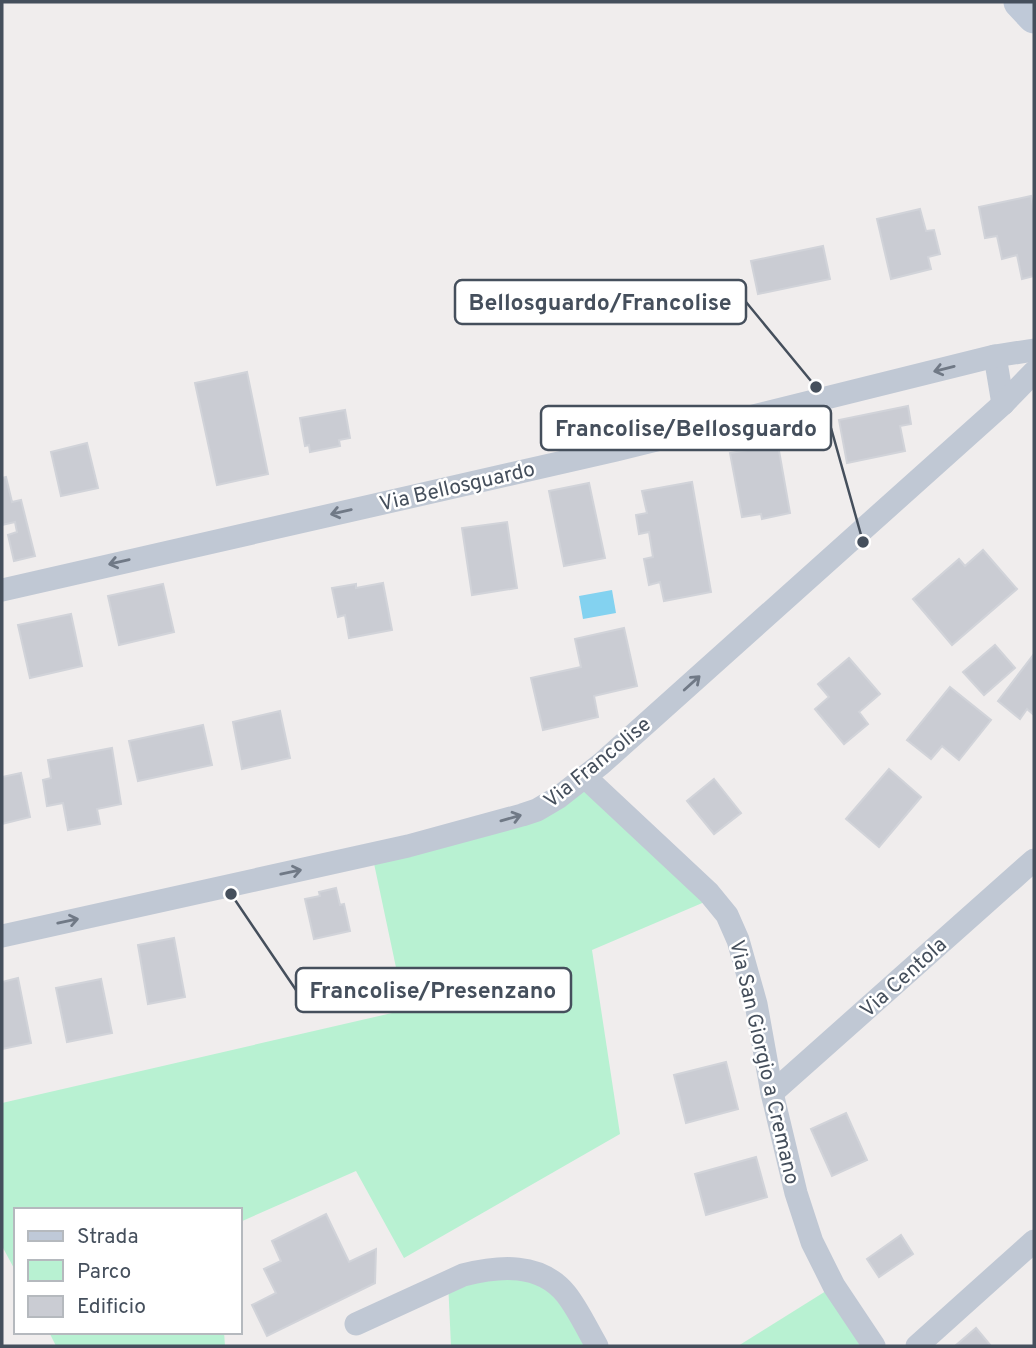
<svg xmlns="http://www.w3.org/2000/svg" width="1036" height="1348" font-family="Overpass,sans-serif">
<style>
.green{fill:#b8f1d2}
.water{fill:#83d2f0}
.building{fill:#caccd3;stroke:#d1d3d9;stroke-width:2}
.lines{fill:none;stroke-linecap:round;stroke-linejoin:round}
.street{stroke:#c0c8d4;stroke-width:23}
.secondary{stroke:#bfc9d8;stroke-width:33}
.oneway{stroke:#707986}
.labels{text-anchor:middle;stroke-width:5;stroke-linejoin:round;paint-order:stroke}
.street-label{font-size:21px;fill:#454f5c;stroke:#fff}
.leader{fill:none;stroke:#454f5c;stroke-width:2.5}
.callout-dot{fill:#454f5c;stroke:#fff;stroke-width:2.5}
.callout{fill:#fff;stroke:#454f5c;stroke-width:2.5}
.callout-label{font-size:23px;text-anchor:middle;font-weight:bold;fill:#454f5c}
</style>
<rect width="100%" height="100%" fill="#f0eded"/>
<g class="green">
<path d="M585 777 714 898 592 950 620 1134 404 1258 356 1171 240 1222V1210H16V1272L2 1246V1103L405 1010 372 854 537 810Z"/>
<path d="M531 1271 597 1346H451L448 1281Z"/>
<path d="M834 1286 874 1346H738Z"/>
<path d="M49 1332H224L225 1346H56Z"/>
</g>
<path class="water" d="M612 590 616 613 583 619 579 596Z"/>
<g class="building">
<path d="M1031 196 1034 211V276L1022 279 1017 255 1002 259 997 236 985 238 979 207Z"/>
<path d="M920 209 926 231 934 230 940 254 928 257 931 269 891 279 877 219Z"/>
<path d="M823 246 830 279 758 294 751 261Z"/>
<path d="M247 372 268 474 217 485 195 383Z"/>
<path d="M908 406 911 424 900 426 905 451 847 463 839 420Z"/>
<path d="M345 410 350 438 339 440 340 446 310 452 309 445 305 446 300 418Z"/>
<path d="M87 443 98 488 61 496 51 452Z"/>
<path d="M778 445 790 513 762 519 761 514 742 517 730 453Z"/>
<path d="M6 477 12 502 21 500 35 556 14 561 8 535 17 532 15 522 2 525V478Z"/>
<path d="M692 482 711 592 664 601 660 582 649 585 644 559 653 557 649 532 639 534 636 515 647 513 642 491Z"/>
<path d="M589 483 605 558 564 566 549 491Z"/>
<path d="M507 522 517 588 472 595 462 528Z"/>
<path d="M983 550 1017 589 952 645 913 599 959 559 965 566Z"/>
<path d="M383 583 392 630 349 638 345 615 338 617 332 588 356 584V588Z"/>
<path d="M163 584 174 632 119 645 108 596Z"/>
<path d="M71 614 82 666 30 678 18 625Z"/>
<path d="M624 628 637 686 594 696 598 717 543 730 531 678 581 667 575 639Z"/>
<path d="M995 645 1015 668 984 695 963 672Z"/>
<path d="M1034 654V715L1027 709 1020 719 998 701Z"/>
<path d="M849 658 880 694 859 712 868 724 844 744 815 709 829 697 818 684Z"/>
<path d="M950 687 991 720 959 760 942 746 931 759 907 740Z"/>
<path d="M280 711 290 758 242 769 233 722Z"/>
<path d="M203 725 212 765 138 781 129 741Z"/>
<path d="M112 748 121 804 97 809 100 824 68 830 63 803 47 806 43 780 51 778 48 760Z"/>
<path d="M889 769 921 797 879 847 846 819Z"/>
<path d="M21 773 30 817 2 824V777Z"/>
<path d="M714 779 741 813 714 834 687 801Z"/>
<path d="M336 888 340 905 344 904 350 931 314 939 305 899 320 896 319 892Z"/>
<path d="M174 938 185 997 148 1004 138 945Z"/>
<path d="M18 978 31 1043 2 1049V982Z"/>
<path d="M101 979 112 1033 67 1042 56 988Z"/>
<path d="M726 1062 738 1109 686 1123 674 1075Z"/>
<path d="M846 1113 867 1160 832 1176 811 1129Z"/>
<path d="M756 1157 767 1197 706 1215 695 1174Z"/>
<path d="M326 1214 349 1262 376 1249 375 1283 267 1336 252 1305 276 1293 264 1269 281 1261 272 1241Z"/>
<path d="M901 1235 913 1254 879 1277 867 1259Z"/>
<path d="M976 1328 991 1346H955Z"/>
</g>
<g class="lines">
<g class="street">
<path d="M995 356 1003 404"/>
<path d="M2 590 616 450 995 356 1034 350"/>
<path d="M585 777 709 893 727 915 738 940 756 1004 772 1093 796 1193 812 1242 834 1286 874 1346"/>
<path d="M2 936 408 846 522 815 537 810 559 797 601 764 1003 404 1034 372"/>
<path d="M772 1093 1034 860"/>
<path d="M356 1324 463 1275C499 1266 540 1262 566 1294 578 1309 587 1329 597 1346"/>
<path d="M917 1346 1034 1241"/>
</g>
<path class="secondary" d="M1020 2 1034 17"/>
</g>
<defs><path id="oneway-shaft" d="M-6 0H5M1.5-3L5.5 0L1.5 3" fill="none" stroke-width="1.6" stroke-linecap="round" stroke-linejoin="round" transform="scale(1.75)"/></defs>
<g class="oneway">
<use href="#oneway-shaft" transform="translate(944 369) rotate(166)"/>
<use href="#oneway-shaft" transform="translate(341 512) rotate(167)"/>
<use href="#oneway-shaft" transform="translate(119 562) rotate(167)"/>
<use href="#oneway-shaft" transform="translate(692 683) rotate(-42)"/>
<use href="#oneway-shaft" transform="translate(511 818) rotate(-16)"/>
<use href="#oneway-shaft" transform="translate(291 872) rotate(-12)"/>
<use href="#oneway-shaft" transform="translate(68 921) rotate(-12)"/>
</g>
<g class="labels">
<g class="street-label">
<text transform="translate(457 486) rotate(-13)" y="7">Via Bellosguardo</text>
<text transform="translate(597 762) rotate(-39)" y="7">Via Francolise</text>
<text transform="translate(903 977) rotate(-42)" y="7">Via Centola</text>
<text transform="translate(765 1062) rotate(77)" y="7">Via San Giorgio a Cremano</text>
</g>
</g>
<path class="leader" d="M816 387L746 302M863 542L831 428M231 894L296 990"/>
<g class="callout-dot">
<circle cx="816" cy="387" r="7"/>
<circle cx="863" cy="542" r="7"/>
<circle cx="231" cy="894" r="7"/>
</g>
<g class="callout">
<rect x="455" y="280" width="291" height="44" rx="7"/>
<rect x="541" y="406" width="290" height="44" rx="7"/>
<rect x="296" y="968" width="275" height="44" rx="7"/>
</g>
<g class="callout-label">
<text x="600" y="310">Bellosguardo/Francolise</text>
<text x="686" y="436">Francolise/Bellosguardo</text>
<text x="433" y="998">Francolise/Presenzano</text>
</g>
<rect width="1036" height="1348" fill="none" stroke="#454f5c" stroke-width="7"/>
<rect x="14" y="1208" width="228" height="126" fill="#ffffff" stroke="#b5b9be" stroke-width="2"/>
<rect x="28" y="1231" width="35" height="10" fill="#bfc9d8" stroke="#b5b9be" stroke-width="2"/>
<text x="77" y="1243" font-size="21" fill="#454f5c">Strada</text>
<rect x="28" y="1260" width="35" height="21" fill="#b8f1d2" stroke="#b5b9be" stroke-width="2"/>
<text x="77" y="1278" font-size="21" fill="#454f5c">Parco</text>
<rect x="28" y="1296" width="35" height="21" fill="#caccd3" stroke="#b5b9be" stroke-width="2"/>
<text x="77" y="1313" font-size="21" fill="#454f5c">Edificio</text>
</svg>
